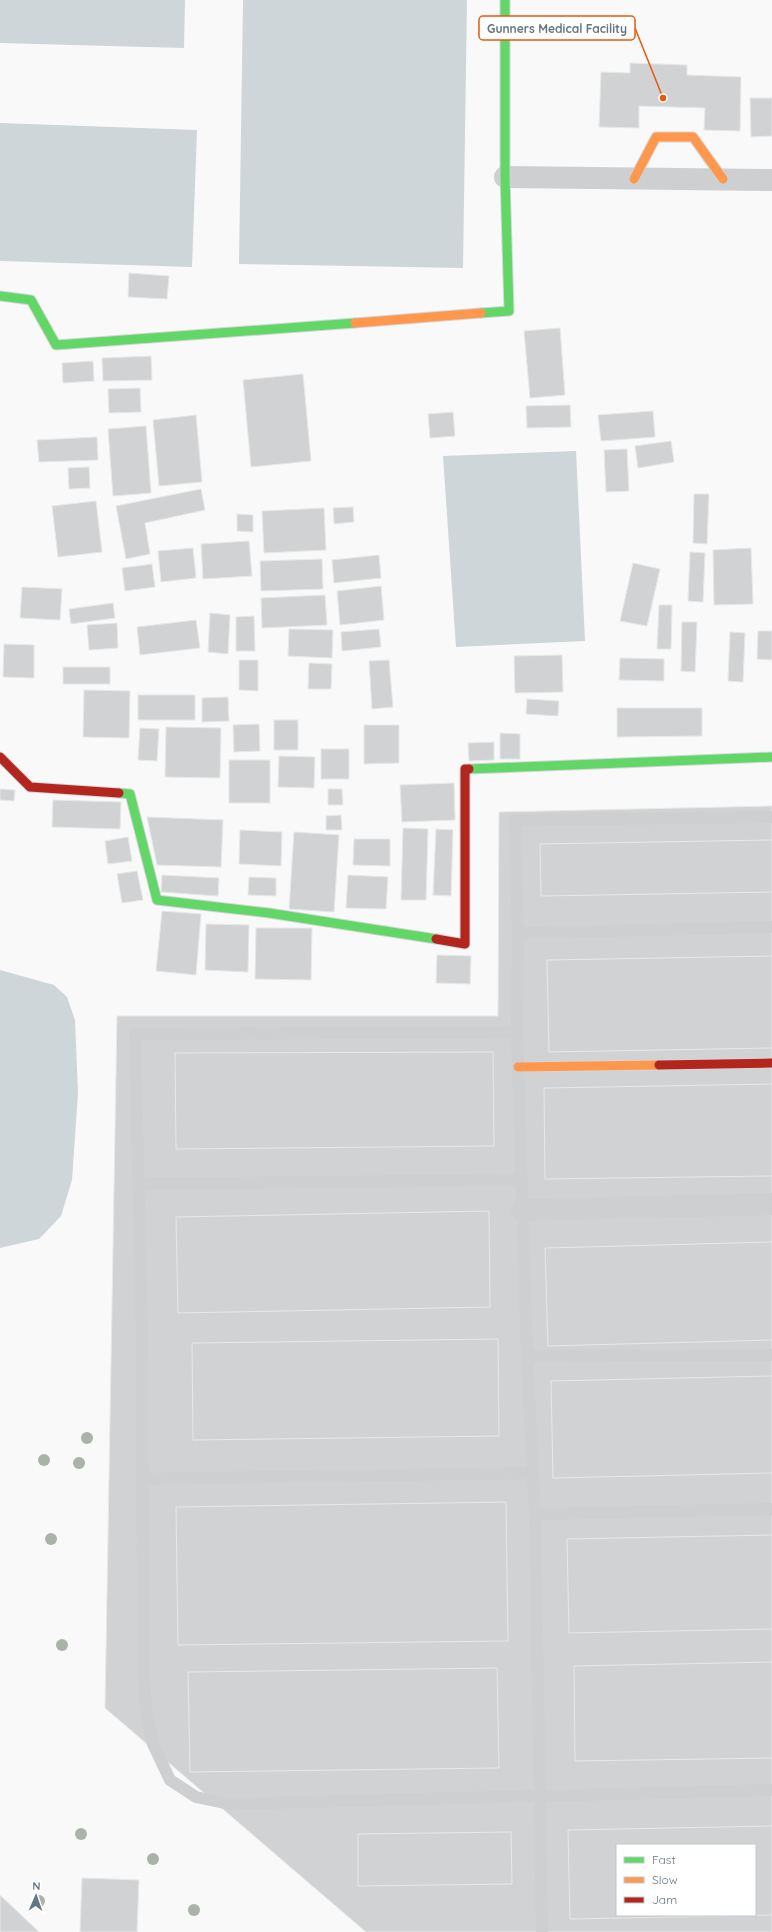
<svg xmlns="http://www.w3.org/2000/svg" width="772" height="1932" font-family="Quicksand,sans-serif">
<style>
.water{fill:#ced6d9}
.building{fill:#d0d2d3;stroke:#e8e8e8;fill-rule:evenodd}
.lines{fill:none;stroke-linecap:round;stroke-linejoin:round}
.fast-casing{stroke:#d5d6d7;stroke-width:11}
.slow-casing{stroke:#d5d6d7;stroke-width:11}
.jam-casing{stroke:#d5d6d7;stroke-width:11}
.lane{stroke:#cecfd0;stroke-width:12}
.street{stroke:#cecfd0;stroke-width:22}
.fast{stroke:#63d668;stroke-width:9}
.slow{stroke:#ff974d;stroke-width:9}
.jam{stroke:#b3261e;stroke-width:9}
.tree{fill:#a9b3a7}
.leader{fill:none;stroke:#e8590c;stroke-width:1.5}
.callout-dot{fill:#e8590c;stroke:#fff;stroke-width:1.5}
.callout{fill:#fff;stroke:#e8590c;stroke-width:1.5}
.callout-label{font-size:12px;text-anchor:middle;font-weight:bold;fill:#657683}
</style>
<rect width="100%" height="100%" fill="#f9f9f9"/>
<g class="water">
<path d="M0 0H185L184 48 0 43Z"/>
<path d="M243 0H467L463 268 239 264Z"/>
<path d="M0 123 197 130 192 267 0 261Z"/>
<path d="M576 451 585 641 456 647 443 456Z"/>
<path d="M0 970 54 985 67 997 75 1020 78 1093 72 1180 61 1216 39 1239 0 1248Z"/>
</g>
<g class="building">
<path d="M630 63 687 65V75L741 77 740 131 704 130 705 108 639 106V128L599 127 601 72 630 73Z"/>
<path d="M750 98H772V136L751 137Z"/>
<path d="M129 273 169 276 167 299 128 297Z"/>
<path d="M560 328 565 395 530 398 524 331Z"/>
<path d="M151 356 152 380 103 381 102 358Z"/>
<path d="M93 361 94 381 63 383 62 363Z"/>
<path d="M303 374 311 461 251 467 243 380Z"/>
<path d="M140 388 141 412 109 413 108 389Z"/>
<path d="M570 405 571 427 527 428 526 406Z"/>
<path d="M653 411 655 437 601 441 598 415Z"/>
<path d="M453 412 455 436 430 438 428 414Z"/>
<path d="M196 415 202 482 159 486 153 420Z"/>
<path d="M146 426 151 493 113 496 108 429Z"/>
<path d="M97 437 98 460 39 462 37 440Z"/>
<path d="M671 441 674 462 638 468 635 446Z"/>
<path d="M627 449 629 491 606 492 604 450Z"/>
<path d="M89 467 90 488 69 489 68 468Z"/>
<path d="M201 489 205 510 145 523 150 554 126 559 116 506Z"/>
<path d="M694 494H709L707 544 693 543Z"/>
<path d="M96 501 102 552 58 557 52 506Z"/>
<path d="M353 507 354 522 334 524 333 508Z"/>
<path d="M324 508 326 550 264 553 262 511Z"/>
<path d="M237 514 253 515V532L237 531Z"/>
<path d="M249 541 252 576 203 579 201 544Z"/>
<path d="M193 548 196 578 161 582 158 551Z"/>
<path d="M751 548 753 604 714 605 713 550Z"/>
<path d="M690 552 705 553 703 602 688 601Z"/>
<path d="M379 555 381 578 334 583 332 560Z"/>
<path d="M322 559 323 589 261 591 260 561Z"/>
<path d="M633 563 660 569 647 626 620 621Z"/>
<path d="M152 564 155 587 125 591 122 568Z"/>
<path d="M381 586 384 620 340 625 337 591Z"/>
<path d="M22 587 62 589 60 620 20 618Z"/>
<path d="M325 595 327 625 262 628 261 598Z"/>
<path d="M113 603 115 618 71 624 69 609Z"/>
<path d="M659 605H672L671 649H657Z"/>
<path d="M210 613 230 615 228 654 208 652Z"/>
<path d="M254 616 255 651H236V617Z"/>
<path d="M196 620 200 648 140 655 137 627Z"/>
<path d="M682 622H697L695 672 681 671Z"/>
<path d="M117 623 118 648 89 650 87 625Z"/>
<path d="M289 629 333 630 332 658 288 656Z"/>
<path d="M379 629 381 647 342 651 341 632Z"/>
<path d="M758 631H772V660L757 659Z"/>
<path d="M730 632 745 633 743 682 728 681Z"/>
<path d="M4 644 34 645V678L3 677Z"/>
<path d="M562 655 563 692 515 693 514 656Z"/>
<path d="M620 658 664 659V681L619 680Z"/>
<path d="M239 660H258V691L239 690Z"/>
<path d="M389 660 393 707 372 709 369 661Z"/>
<path d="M309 663 332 664 331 689H308Z"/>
<rect x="63" y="667" width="47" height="17"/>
<path d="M84 690 130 691 129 738 83 737Z"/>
<rect x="138" y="695" width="57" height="25"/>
<path d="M228 697 229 721 202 722V698Z"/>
<path d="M527 699 559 701 558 716 526 714Z"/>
<path d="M617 708H702V736L617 737Z"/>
<rect x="274" y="720" width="24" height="30"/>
<path d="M259 724 260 751 234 752 233 725Z"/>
<path d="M364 725H399V763L364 764Z"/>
<path d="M166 727 221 728 220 778 165 777Z"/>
<path d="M140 728 159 729 157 761 138 760Z"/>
<path d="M500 733 520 734V759H500Z"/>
<path d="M494 742V760L469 761 468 743Z"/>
<rect x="321" y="749" width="28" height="30"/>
<path d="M279 756 315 757 314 788 278 787Z"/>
<rect x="229" y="760" width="41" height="43"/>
<path d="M454 783 455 820 402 822 400 785Z"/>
<path d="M0 789 15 790 14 801 0 800Z"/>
<path d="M328 789H342L343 805H328Z"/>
<path d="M53 800 121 802 120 829 52 827Z"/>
<path d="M772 806V1932H366L105 1708 117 1016H498L499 812ZM617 1845H755V1915H617Z"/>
<path d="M341 815 342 830H326V816Z"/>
<path d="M147 817 223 820 221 867 157 865Z"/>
<path d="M403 828 428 829 426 900H401Z"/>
<path d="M436 829 453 830 451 896 433 895Z"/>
<path d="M240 830 282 832 281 866 239 864Z"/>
<path d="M294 832 339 835 334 912 289 909Z"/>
<path d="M128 837 132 861 108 864 105 841Z"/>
<path d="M354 839H390V866L353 865Z"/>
<path d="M772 840V892L541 896 540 844Z"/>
<path d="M137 871 143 900 122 903 117 874Z"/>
<path d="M162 875 219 878 218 896 161 892Z"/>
<path d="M348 875 388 877 386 909 346 908Z"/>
<path d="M249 877 276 878V896L248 895Z"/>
<path d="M162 911 201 914 196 975 156 971Z"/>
<path d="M206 924 249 925 248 972 205 970Z"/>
<path d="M256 928H312L311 980 255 979Z"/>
<path d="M437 955 471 956 470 984 436 983Z"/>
<path d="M772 956V1048L549 1052 547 960Z"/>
<path d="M493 1052 494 1146 176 1149 175 1053Z"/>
<path d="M772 1084V1176L545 1179 544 1088Z"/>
<path d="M489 1211 490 1307 178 1313 176 1217Z"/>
<path d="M772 1242V1340L548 1346 545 1248Z"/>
<path d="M498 1339 499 1436 193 1440 192 1343Z"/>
<path d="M772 1376V1473L553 1478 551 1381Z"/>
<path d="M506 1502 508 1641 178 1645 176 1507Z"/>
<path d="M772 1535V1629L569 1633 567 1539Z"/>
<path d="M772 1662V1758L575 1761 574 1666Z"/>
<path d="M497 1668 499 1768 190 1772 188 1672Z"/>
<path d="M772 1826V1915L570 1919 568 1830ZM617 1845H755V1915H617Z"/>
<path d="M511 1832 512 1884 358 1886V1834Z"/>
<path d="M82 1878 139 1880 137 1932H80Z"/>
<path d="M0 1895 39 1932H0Z"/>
</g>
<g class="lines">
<defs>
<g id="fast">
<path d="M0 296 31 300 56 345 355 323"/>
<path d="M481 313 509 311 505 177V0"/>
<path d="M469 769 772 757"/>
<path d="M119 793 130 794 157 900 269 913 436 939"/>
</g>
<g id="slow">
<path d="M634 179 656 137H693L723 179"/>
<path d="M355 323 481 313"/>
<path d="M518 1067 659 1065"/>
</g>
<g id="jam">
<path d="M0 757 30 787 119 793"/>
<path d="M436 939 465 944V769H469"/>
<path d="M659 1065 772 1063"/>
</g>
</defs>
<use href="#fast" class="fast-casing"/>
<use href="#slow" class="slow-casing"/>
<use href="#jam" class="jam-casing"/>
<g class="lane">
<path d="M518 933 772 927"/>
<path d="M517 1032 135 1034 142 1334 143 1663 146 1710 153 1744 170 1780 196 1797 229 1804 772 1790"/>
<path d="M138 1184 522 1180"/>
<path d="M527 1356 772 1355"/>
<path d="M142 1479 533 1473"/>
<path d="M535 1514 772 1509"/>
<path d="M542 1932 535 1514 527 1356 517 1032 518 933 515 820 772 817"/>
</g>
<g class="street">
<path d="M505 177 772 180"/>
<path d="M522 1210 772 1204"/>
</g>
<use href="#fast" class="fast"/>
<use href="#slow" class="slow"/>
<use href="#jam" class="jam"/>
</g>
<g class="tree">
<circle cx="87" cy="1438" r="6"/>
<circle cx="44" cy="1460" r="6"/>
<circle cx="79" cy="1463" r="6"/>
<circle cx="51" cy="1539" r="6"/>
<circle cx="62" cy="1645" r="6"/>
<circle cx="81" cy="1834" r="6"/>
<circle cx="153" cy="1859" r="6"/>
<circle cx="39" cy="1901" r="6"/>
<circle cx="194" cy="1910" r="6"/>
</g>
<path class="leader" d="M663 98L635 28"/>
<circle class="callout-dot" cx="663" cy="98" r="4"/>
<rect class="callout" x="479" y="16" width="156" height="24" rx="4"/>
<g class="callout-label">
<text x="557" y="33">Gunners Medical Facility</text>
</g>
<rect x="616" y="1844" width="140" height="72" fill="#ffffff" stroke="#c1c8cd"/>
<rect x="624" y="1857" width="20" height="6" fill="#63d668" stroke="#c1c8cd"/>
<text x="652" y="1864" font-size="12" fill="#657683">Fast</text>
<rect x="624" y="1877" width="20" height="6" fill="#ff974d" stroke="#c1c8cd"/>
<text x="652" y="1884" font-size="12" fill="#657683">Slow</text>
<rect x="624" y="1897" width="20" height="6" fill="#b3261e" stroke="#c1c8cd"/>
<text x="652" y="1904" font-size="12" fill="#657683">Jam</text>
<g transform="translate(36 1896) rotate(2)" stroke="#ffffff" stroke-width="3" paint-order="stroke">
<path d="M0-3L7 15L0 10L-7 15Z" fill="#657683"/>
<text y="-6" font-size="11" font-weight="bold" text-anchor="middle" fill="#657683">N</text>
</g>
</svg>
